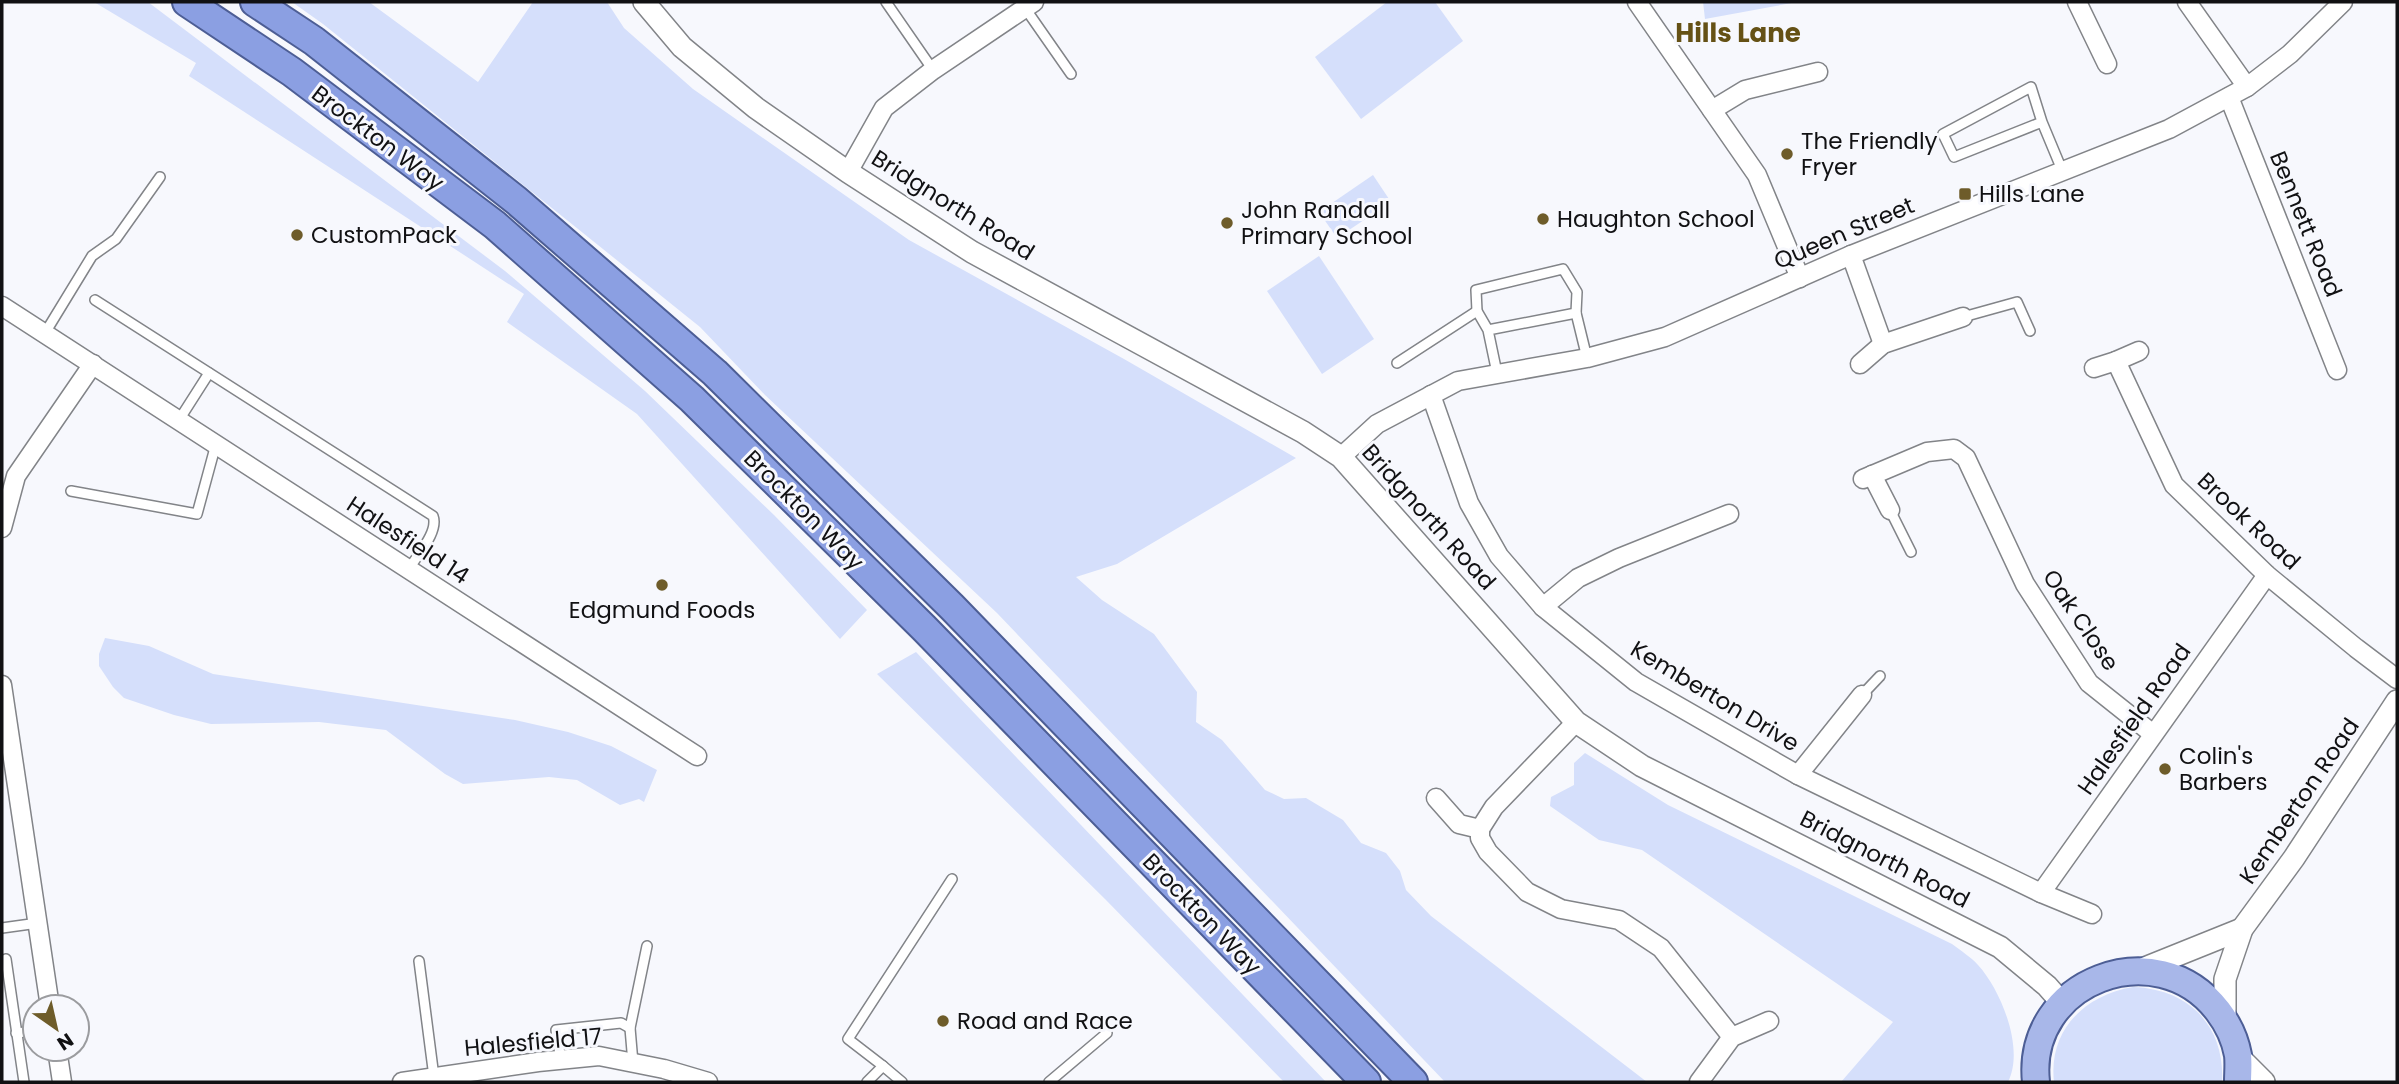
<svg xmlns="http://www.w3.org/2000/svg" width="2399" height="1084" font-family="Poppins,sans-serif">
<style>
.green{fill:#d5dffb}
.lines{fill:none;stroke-linecap:round;stroke-linejoin:round}
.service-casing{stroke:#828488;stroke-width:12}
.minor-casing{stroke:#828488;stroke-width:21}
.tertiary-casing{stroke:#828488;stroke-width:24}
.primary-casing{stroke:#4d5e95;stroke-width:30}
.trunk-casing{stroke:#4d5e95;stroke-width:32}
.service{stroke:#fff;stroke-width:9}
.minor{stroke:#fff;stroke-width:18}
.tertiary{stroke:#fff;stroke-width:21}
.primary{stroke:#a8b7e9;stroke-width:26}
.trunk{stroke:#8b9fe2;stroke-width:28}
.poi-dot{fill:#6e5c2a;stroke:#f7f8fd;stroke-width:2.5}
.labels{text-anchor:middle;stroke-width:6;stroke-linejoin:round;paint-order:stroke}
.street-label{font-size:23px;fill:#111113;stroke:#f7f8fd}
.poi-label{font-size:23px;fill:#111113;stroke:#f7f8fd;text-anchor:start}
.quarter-label{font-size:26px;font-weight:bold;fill:#655115;stroke:#f7f8fd}
</style>
<rect width="100%" height="100%" fill="#f7f8fd"/>
<g class="green">
<path d="M94 2H148L505 271 645 391 774 515 867 610 840 639 637 414 507 322 524 294 189 76 196 63Z"/>
<path d="M292 2H369L478 82 533 2H607L624 28 693 89 909 240 1124 359 1296 458 1117 564 1076 577 1102 600 1154 634 1197 692 1196 722 1222 740 1265 790 1284 799 1306 798 1343 820 1361 843 1386 853 1400 871 1406 890 1431 916 1647 1082H1445L997 613 765 395 700 327 323 24Z"/>
<path d="M1387 2H1435L1463 41 1361 119 1315 57Z"/>
<path d="M1703 2H1797L1705 19Z"/>
<path d="M1373 175 1391 202 1337 238 1319 212Z"/>
<path d="M1319 256 1374 339 1322 374 1267 291Z"/>
<path d="M105 638 149 646 213 674 515 720 568 732 611 746 657 770 644 802 639 799 620 805 577 780 549 777 463 784 445 774 386 730 319 722 211 724 174 715 124 698 113 687 99 666V654Z"/>
<path d="M916 652 1326 1082H1284L1105 899 877 674Z"/>
<path d="M1585 753 1668 805 1952 944C1961 951 1971 957 1978 965 2001 990 2025 1049 2008 1082H1841L1893 1022 1642 850 1599 840 1550 806 1551 797 1574 785V763Z"/>
<path d="M2133 987C2189 989 2225 1026 2222 1082H2054C2048 1030 2085 995 2133 987Z"/>
</g>
<g class="lines">
<defs>
<g id="service">
<path d="M886 2 933 70"/>
<path d="M1025 8 1071 74"/>
<path d="M2042 122 1954 157 1943 134 2031 87 2042 122 2062 170"/>
<path d="M95 300 433 516C439 532 417 555 409 569"/>
<path d="M1576 313 1587 358"/>
<path d="M1963 317 2017 302 2030 331"/>
<path d="M1488 330 1576 313 1577 292 1563 269 1476 290 1477 311 1488 330 1497 373"/>
<path d="M45 333 92 256 116 239 160 177"/>
<path d="M1397 363 1477 311"/>
<path d="M179 420 209 373"/>
<path d="M71 491 197 514 216 444"/>
<path d="M1890 510 1911 552"/>
<path d="M1862 695 1880 676"/>
<path d="M2 928 38 923"/>
<path d="M6 959 24 1082"/>
<path d="M419 961 434 1077"/>
<path d="M16 1033 35 1031"/>
<path d="M561 1060 556 1030 621 1023 630 1028"/>
<path d="M633 1063 630 1028 647 946"/>
<path d="M883 1066 848 1039 952 879"/>
<path d="M867 1082 883 1066 902 1082"/>
<path d="M1049 1082 1107 1033"/>
</g>
<g id="minor">
<path d="M1637 2 1757 175 1800 278"/>
<path d="M2077 2 2107 64"/>
<path d="M2187 2 2247 87"/>
<path d="M2229 97 2337 370"/>
<path d="M1712 110 1745 90 1818 72"/>
<path d="M848 172 884 108 933 70 1034 2"/>
<path d="M1851 255 1883 344"/>
<path d="M2 306 697 756"/>
<path d="M2139 351 2116 361 2174 485 2267 575 2356 648 2397 679"/>
<path d="M1860 364 1883 344 1963 317"/>
<path d="M2094 368 2116 361"/>
<path d="M1431 395 1469 503 1499 556 1543 607 1636 682 1798 775 2041 893 2092 914"/>
<path d="M1341 457 1377 424 1458 381 1587 358 1665 337 1851 255 2169 129 2247 87 2290 54 2343 2"/>
<path d="M1872 475 1890 510"/>
<path d="M1863 479 1927 452 1954 449 1966 458 2025 584 2089 683 2153 734"/>
<path d="M2 528 16 476 93 364"/>
<path d="M1543 607 1578 578 1619 558 1729 514"/>
<path d="M2 685 50 1007"/>
<path d="M1798 775 1862 695"/>
<path d="M1436 798 1459 824 1480 829"/>
<path d="M1480 829V838L1488 852 1527 892 1561 909 1619 920 1661 948 1732 1037"/>
<path d="M1480 829 1494 807 1576 722"/>
<path d="M2041 893 2267 575"/>
<path d="M57 1049 62 1082"/>
<path d="M402 1082 538 1062 599 1056 664 1069 708 1082"/>
<path d="M1699 1082 1732 1037 1769 1021"/>
</g>
<g id="tertiary">
<path d="M644 2 682 47 756 108 848 172 972 252 1303 432 1341 457 1576 722 1642 766 2000 947 2047 986 2062 1003"/>
<path d="M2140 970 2242 929"/>
<path d="M2225 1021V979L2242 929 2294 858 2397 701"/>
<path d="M2238 1056 2264 1082"/>
</g>
<path id="primary" d="M2036 1082C2025 981 2157 931 2218 1011 2228 1024 2235 1039 2238 1055 2239 1064 2238 1073 2238 1082"/>
<g id="trunk">
<path d="M187 2 292 72 495 225 692 399 924 628 1366 1082"/>
<path d="M255 2 314 41 517 201 715 373 952 607 1413 1082"/>
</g>
</defs>
<use href="#service" class="service-casing"/>
<use href="#minor" class="minor-casing"/>
<use href="#tertiary" class="tertiary-casing"/>
<use href="#primary" class="primary-casing"/>
<use href="#trunk" class="trunk-casing"/>
<use href="#service" class="service"/>
<use href="#minor" class="minor"/>
<use href="#tertiary" class="tertiary"/>
<use href="#primary" class="primary"/>
<use href="#trunk" class="trunk"/>
</g>
<g class="poi-dot">
<circle cx="1787" cy="154" r="7"/>
<rect x="1958" y="187" width="14" height="14" rx="3.5"/>
<circle cx="1543" cy="219" r="7"/>
<circle cx="1227" cy="223" r="7"/>
<circle cx="297" cy="235" r="7"/>
<circle cx="662" cy="585" r="7"/>
<circle cx="2165" cy="769" r="7"/>
<circle cx="943" cy="1021" r="7"/>
</g>
<g class="labels">
<g class="street-label">
<text transform="translate(378 138) rotate(37)" y="8">Brockton Way</text>
<text transform="translate(953 205) rotate(32)" y="8">Bridgnorth Road</text>
<text transform="translate(2306 224) rotate(68)" y="8">Bennett Road</text>
<text transform="translate(1844 233) rotate(-23)" y="8">Queen Street</text>
<text transform="translate(804 510) rotate(45)" y="8">Brockton Way</text>
<text transform="translate(1429 517) rotate(48)" y="8">Bridgnorth Road</text>
<text transform="translate(2249 521) rotate(43)" y="8">Brook Road</text>
<text transform="translate(408 540) rotate(33)" y="8">Halesfield 14</text>
<text transform="translate(2081 620) rotate(56)" y="8">Oak Close</text>
<text transform="translate(1715 696) rotate(31)" y="8">Kemberton Drive</text>
<text transform="translate(2134 719) rotate(-55)" y="8">Halesfield Road</text>
<text transform="translate(2299 801) rotate(-56)" y="8">Kemberton Road</text>
<text transform="translate(1885 859) rotate(27)" y="8">Bridgnorth Road</text>
<text transform="translate(1202 914) rotate(46)" y="8">Brockton Way</text>
<text transform="translate(533 1042) rotate(-5)" y="8">Halesfield 17</text>
</g>
<g class="poi-label">
<text x="1801" y="149">The Friendly<tspan x="1801" dy="26">Fryer</tspan></text>
<text x="1979" y="202">Hills Lane</text>
<text x="1241" y="218">John Randall<tspan x="1241" dy="26">Primary School</tspan></text>
<text x="1557" y="227">Haughton School</text>
<text x="311" y="243">CustomPack</text>
<text x="662" y="618" text-anchor="middle">Edgmund Foods</text>
<text x="2179" y="764">Colin's<tspan x="2179" dy="26">Barbers</tspan></text>
<text x="957" y="1029">Road and Race</text>
</g>
<g class="quarter-label">
<text x="1738" y="42">Hills Lane</text>
</g>
</g>
<rect width="2399" height="1084" fill="none" stroke="#111113" stroke-width="7"/>
<g transform="translate(56 1028) rotate(146)"><circle r="33" fill="#f7f8fd" stroke="#9b9c9f" stroke-width="2"/>
<path d="M0-5L12 26L0 18L-12 26Z" fill="#6e5c2a"/>
<text y="-10" font-size="19" font-weight="bold" text-anchor="middle" fill="#111113">N</text>
</g>
</svg>
